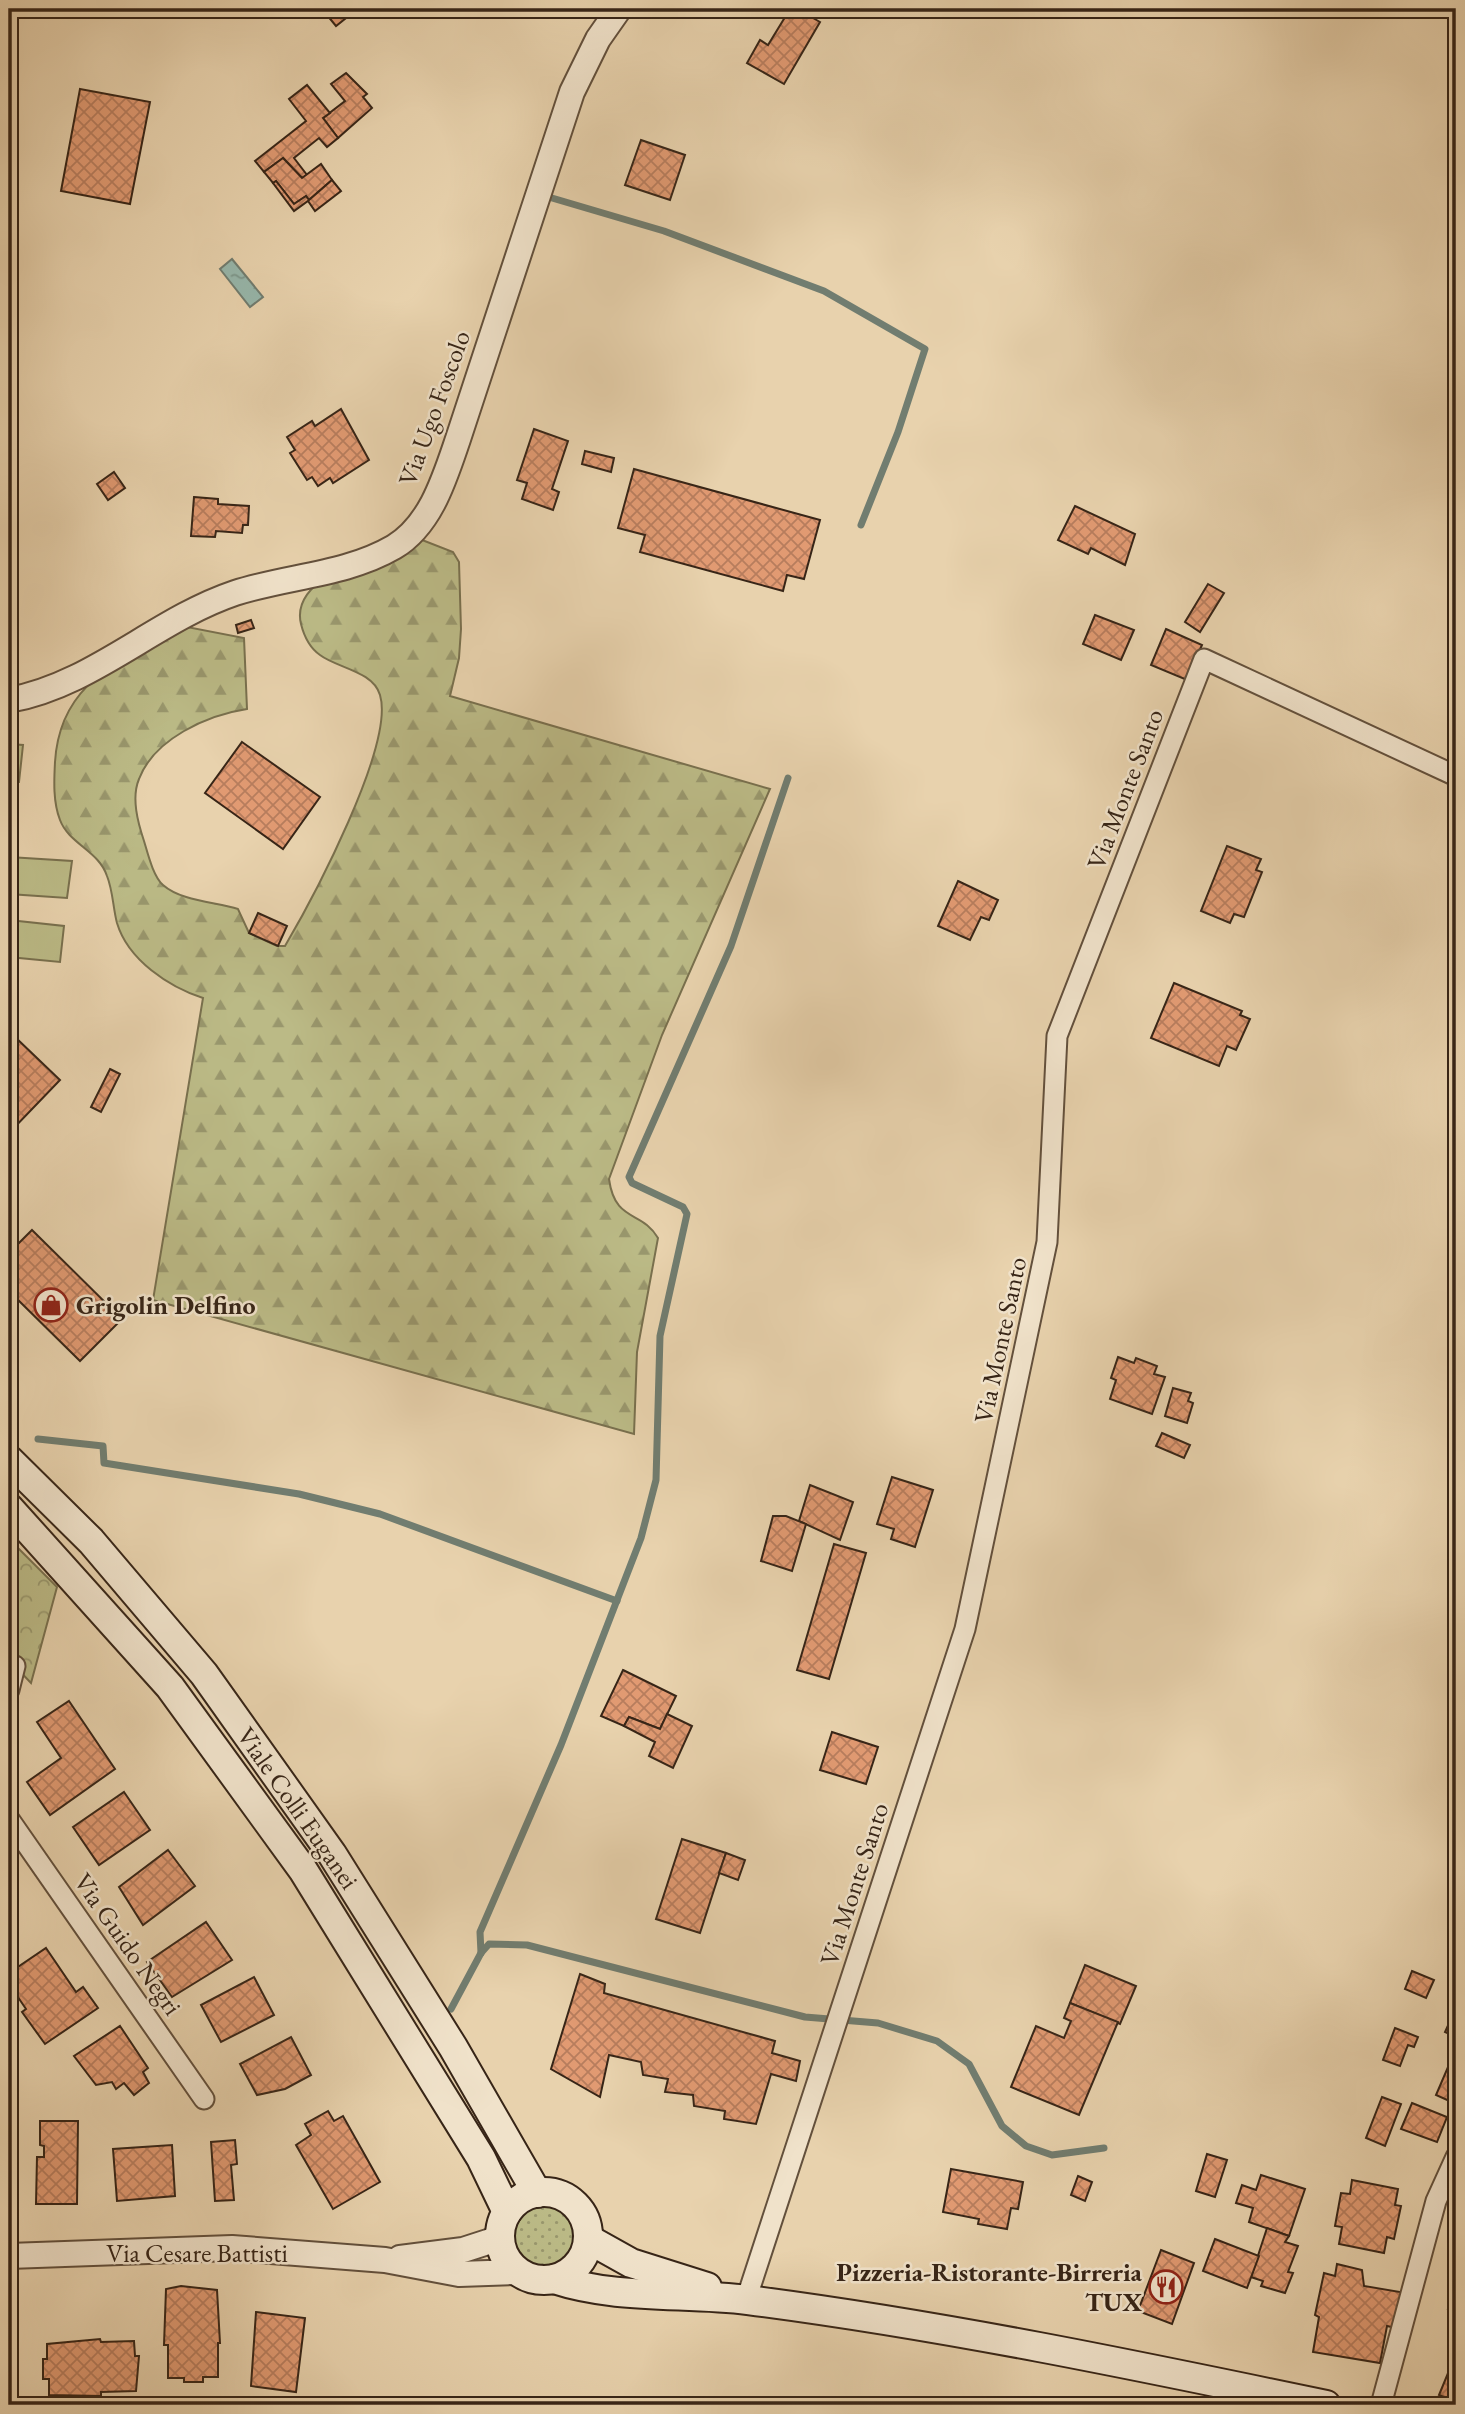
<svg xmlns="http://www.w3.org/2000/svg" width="1465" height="2414" font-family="'EB Garamond',serif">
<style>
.grass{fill:url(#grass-dots);stroke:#79704e;stroke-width:2}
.forest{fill:url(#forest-firs);stroke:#79704e;stroke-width:2}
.park{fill:url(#park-crowns);stroke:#79704e;stroke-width:2}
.garden{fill:#bbba86;stroke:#79704e;stroke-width:2}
.water{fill:url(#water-ripples);stroke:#717d70;stroke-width:2}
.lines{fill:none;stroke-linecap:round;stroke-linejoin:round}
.stream{stroke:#717d70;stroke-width:7}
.building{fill:url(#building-cross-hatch);stroke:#372517;stroke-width:2}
.minor-casing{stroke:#63503c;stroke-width:23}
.tertiary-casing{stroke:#63503c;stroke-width:28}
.secondary-casing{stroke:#372517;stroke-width:32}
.minor{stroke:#f0e2ca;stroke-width:19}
.tertiary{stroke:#f0e2ca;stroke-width:24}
.secondary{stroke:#f0e2ca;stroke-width:28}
.labels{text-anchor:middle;stroke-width:5;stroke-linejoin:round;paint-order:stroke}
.street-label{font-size:26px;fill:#372517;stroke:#f0e2ca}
.poi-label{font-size:26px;font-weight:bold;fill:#372517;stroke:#f0e2ca;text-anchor:start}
</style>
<defs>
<pattern id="grass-dots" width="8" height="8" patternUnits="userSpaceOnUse" patternTransform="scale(1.75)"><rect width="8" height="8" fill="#bbba86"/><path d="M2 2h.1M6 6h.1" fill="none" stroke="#99976d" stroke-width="1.8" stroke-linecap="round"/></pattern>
<pattern id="forest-firs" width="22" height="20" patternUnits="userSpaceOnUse" patternTransform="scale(1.75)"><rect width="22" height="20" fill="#bbba86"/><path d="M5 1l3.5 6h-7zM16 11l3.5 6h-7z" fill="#99976d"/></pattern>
<pattern id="park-crowns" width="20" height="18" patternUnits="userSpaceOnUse" patternTransform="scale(1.75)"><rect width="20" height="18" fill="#bbba86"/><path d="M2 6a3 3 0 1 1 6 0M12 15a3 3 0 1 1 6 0" fill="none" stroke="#99976d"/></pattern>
<pattern id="water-ripples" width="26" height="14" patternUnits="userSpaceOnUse" patternTransform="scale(1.75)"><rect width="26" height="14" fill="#97b7ab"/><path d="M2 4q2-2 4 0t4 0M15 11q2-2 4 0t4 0" fill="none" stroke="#7c958a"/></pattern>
<pattern id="building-cross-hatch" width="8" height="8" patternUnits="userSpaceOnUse" patternTransform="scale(1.75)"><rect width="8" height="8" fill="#e19a72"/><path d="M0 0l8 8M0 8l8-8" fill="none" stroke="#b77d5d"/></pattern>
</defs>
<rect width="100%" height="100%" fill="#e8d2ad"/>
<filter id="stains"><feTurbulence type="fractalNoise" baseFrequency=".00286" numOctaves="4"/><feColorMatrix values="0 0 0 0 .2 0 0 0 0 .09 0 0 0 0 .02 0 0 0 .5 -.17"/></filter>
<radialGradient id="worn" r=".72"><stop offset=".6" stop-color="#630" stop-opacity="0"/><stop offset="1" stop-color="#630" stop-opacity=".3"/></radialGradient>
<circle class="grass" cx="543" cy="2235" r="33"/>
<path class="forest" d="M417 538 453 552 459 562 461 629 459 658 450 696 770 789 662 1035 609 1179C615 1223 642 1210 658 1238L637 1352 634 1434 153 1300 203 998C169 987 128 960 117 923 113 908 113 891 107 876 99 851 69 844 60 820 53 802 54 781 55 762 60 681 120 662 182 626L244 638 247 709C207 715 154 739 139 779 131 798 138 823 144 841 148 854 153 876 163 885 181 901 215 902 238 909L249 933 277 946H285C312 900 395 745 380 695 373 671 337 668 320 655 310 648 304 636 301 624 289 575 381 553 417 538Z"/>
<path class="park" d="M9 1539 57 1587 31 1683 9 1660Z"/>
<g class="garden">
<path d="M9 744 23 745 19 782 9 781Z"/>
<path d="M9 793 18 794 15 831 9 830Z"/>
<path d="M9 857 72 861 67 898 9 894Z"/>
<path d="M9 920 64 926 60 962 9 957Z"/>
</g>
<path class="water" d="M232 259 263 297 250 307 220 269Z"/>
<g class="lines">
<g class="stream">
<path d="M552 198 664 231 824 291 925 349 898 432 861 525"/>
<path d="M38 1439 103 1446 104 1463 299 1494 380 1514 617 1601"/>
<path d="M481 1953 480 1932 561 1745 641 1538 656 1480 660 1336 687 1214 683 1207 632 1183 629 1177 731 946 788 778"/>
<path d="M451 2009 481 1953 489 1944 527 1945 805 2017 878 2023 937 2041 969 2064 1002 2126 1026 2146 1052 2155 1104 2148"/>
</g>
</g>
<g class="building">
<path d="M322 9H353L355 11 336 26Z"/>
<path d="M790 9H797L820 22 784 84 747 63 760 40 768 45Z"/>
<path d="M346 73 367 94 363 97 372 108 338 138 323 118 345 101 331 84Z"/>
<path d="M307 85 330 113 323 118 338 138 327 147 319 138 294 158 307 175 302 178 283 158 264 172 255 161 306 121 289 99Z"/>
<path d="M80 89 150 102 130 204 61 191Z"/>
<path d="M641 140 685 155 670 200 625 185Z"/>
<path d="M283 158 302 178 321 164 332 180 309 200 306 196 294 204 276 181 273 183 264 172Z"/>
<path d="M332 180 341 191 315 211 308 201 294 211 273 183 276 181 294 204 306 196 309 200Z"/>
<path d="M341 409 369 460 333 483 330 478 318 486 312 477 307 480 290 453 295 450 287 437 312 421 315 426Z"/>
<path d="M534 429 568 441 552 489 559 492 553 510 522 499 527 483 517 480Z"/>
<path d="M585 451 614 458 611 472 582 464Z"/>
<path d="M634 469 820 520 804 579 787 575 783 591 640 552 645 535 618 528Z"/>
<path d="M114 472 125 488 108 500 97 484Z"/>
<path d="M194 497 218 499V504L249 506 248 525H243L242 533 216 531 215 537 191 536Z"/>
<path d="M1075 506 1135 534 1125 565 1091 548 1088 554 1058 540Z"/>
<path d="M1208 584 1224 593 1200 632 1185 622Z"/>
<path d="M1095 615 1134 630 1121 660 1083 644Z"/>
<path d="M251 620 254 628 238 633 236 625Z"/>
<path d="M1166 629 1202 645 1187 680 1151 665Z"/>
<path d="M242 742 320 797 283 849 205 793Z"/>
<path d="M1227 846 1261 859 1256 870 1262 872 1244 917 1234 914 1230 923 1201 911Z"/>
<path d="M958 881 998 900 989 920 981 917 970 940 938 926Z"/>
<path d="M258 913 287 926 278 946 249 933Z"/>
<path d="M1174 983 1242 1011 1240 1015 1250 1019 1236 1050 1227 1046 1219 1066 1151 1038Z"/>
<path d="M14 1036 60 1080 9 1133V1042Z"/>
<path d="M110 1069 120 1074 101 1112 91 1107Z"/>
<path d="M32 1230 122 1319 80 1361 9 1291V1253Z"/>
<path d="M1118 1357 1134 1363 1136 1358 1157 1366 1154 1374 1165 1377 1152 1414 1110 1399 1116 1380 1111 1378Z"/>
<path d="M1173 1388 1191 1393 1188 1401 1193 1403 1187 1423 1165 1416Z"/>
<path d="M1162 1433 1190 1445 1184 1458 1156 1446Z"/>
<path d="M892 1477 933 1490 915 1547 891 1539 894 1529 877 1524Z"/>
<path d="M810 1485 853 1502 840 1540 799 1521Z"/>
<path d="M773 1516H786L806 1524 792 1571 761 1561Z"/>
<path d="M834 1544 866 1553 829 1679 797 1670Z"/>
<path d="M623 1670 676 1696 660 1729 629 1717 624 1726 601 1716Z"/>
<path d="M69 1701 115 1769 50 1815 27 1782 61 1758 37 1722Z"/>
<path d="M667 1714 692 1726 673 1768 649 1756 655 1742 624 1726 629 1717 660 1729Z"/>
<path d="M832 1732 878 1747 866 1784 820 1770Z"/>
<path d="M124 1792 150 1830 99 1865 73 1827Z"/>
<path d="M682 1839 726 1853 700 1933 656 1919Z"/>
<path d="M168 1850 195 1886 143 1925 119 1887Z"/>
<path d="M726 1853 745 1860 738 1880 719 1873Z"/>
<path d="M206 1922 232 1960 172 1997 147 1962Z"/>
<path d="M46 1948 76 1992 83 1987 98 2008 45 2044 22 2012 26 2009 9 1984V1973Z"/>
<path d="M1085 1965 1136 1986 1120 2024 1070 2003Z"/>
<path d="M1412 1971 1434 1980 1426 1998 1405 1989Z"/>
<path d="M580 1974 605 1984 604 1993 775 2041 772 2053 800 2061 796 2081 771 2074 756 2124 724 2119 725 2111 694 2106 693 2095 665 2092 668 2079 643 2075 641 2062 609 2055 600 2097 551 2069Z"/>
<path d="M254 1977 274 2015 221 2042 201 2005Z"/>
<path d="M1070 2003 1118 2022 1079 2115 1011 2087 1036 2026 1064 2038 1071 2021 1064 2018Z"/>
<path d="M1456 2008V2037L1445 2032Z"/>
<path d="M120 2026 148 2068 143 2072 149 2083 134 2095 124 2083 116 2089 112 2082 96 2085 74 2056Z"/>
<path d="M1395 2028 1418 2037 1414 2047 1408 2045 1400 2066 1383 2060Z"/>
<path d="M9 2033 14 2043 11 2063H9Z"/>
<path d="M291 2037 311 2075 285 2089 257 2095 240 2064Z"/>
<path d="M1451 2060 1456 2062V2104L1436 2095Z"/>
<path d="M1382 2097 1401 2104 1385 2146 1366 2138Z"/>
<path d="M1412 2103 1447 2117 1437 2142 1401 2129Z"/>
<path d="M328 2111 334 2121 343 2116 380 2182 333 2209 296 2145 311 2135 305 2124Z"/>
<path d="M40 2121H78L77 2204H36L37 2157H44V2146L40 2145Z"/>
<path d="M235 2140 237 2164 231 2165 234 2200 215 2201 211 2142Z"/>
<path d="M172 2145 175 2196 117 2201 113 2149Z"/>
<path d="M1207 2154 1227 2160 1215 2197 1196 2191Z"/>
<path d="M951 2169 1023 2182 1018 2209 1011 2208 1007 2229 978 2224 979 2219 943 2212Z"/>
<path d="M1261 2175 1305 2189 1289 2236 1249 2222 1253 2208 1236 2203 1242 2185 1256 2190Z"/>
<path d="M1078 2176 1092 2182 1085 2201 1071 2195Z"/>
<path d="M1352 2180 1398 2189 1395 2205 1401 2206 1394 2239 1387 2237 1384 2253 1339 2244 1342 2227 1335 2226 1341 2193 1350 2194Z"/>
<path d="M1456 2226V2249L1449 2247Z"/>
<path d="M1267 2228 1289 2236 1285 2242 1298 2246 1288 2272 1293 2273 1285 2293 1261 2286 1263 2281 1251 2277Z"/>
<path d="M1215 2239 1259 2256 1247 2288 1203 2271Z"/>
<path d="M1161 2250 1194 2263 1172 2324 1138 2311Z"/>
<path d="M1337 2264 1362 2270 1364 2286 1406 2293 1400 2329 1387 2326 1380 2363 1313 2352 1319 2317 1315 2315 1324 2273 1335 2276Z"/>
<path d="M1456 2279V2313L1448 2309 1456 2292 1451 2289Z"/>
<path d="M181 2286 217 2290 220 2343H218V2377H203V2382H184V2378H168V2345H164L166 2289Z"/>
<path d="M9 2296H13L14 2330 17 2329 16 2383H9Z"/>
<path d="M256 2312 305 2318 296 2392 251 2386Z"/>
<path d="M100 2339 101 2342 134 2341 135 2356H139L136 2391 101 2392V2396L49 2395V2379H43V2359H47V2344Z"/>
<path d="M1453 2361 1456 2363V2402L1439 2395Z"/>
<path d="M881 2397 921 2403 920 2405H879Z"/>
</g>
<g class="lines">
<defs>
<g id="minor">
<path d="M9 1690 15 1666"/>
<path d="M9 1819 204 2099"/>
<path d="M746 2300 965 1629 1047 1242 1057 1036 1204 659 1456 776"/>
<path d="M1381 2405 1436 2201 1456 2157"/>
</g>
<g id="tertiary">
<path d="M9 700C93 685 155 620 235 593 287 576 346 575 394 547 431 525 445 477 458 439L572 92 598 39 619 9"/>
<path d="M9 2256 232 2248 385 2260 459 2274 517 2272"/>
<path d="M400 2258 463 2250 500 2238"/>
</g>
<g id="secondary">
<path d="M9 1460 91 1541 204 1674 332 1854 453 2047 537 2193"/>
<path d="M9 1508 170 1687 303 1870 481 2158 507 2212"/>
<circle cx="544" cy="2236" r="44"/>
<path d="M588 2239 631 2263 707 2287"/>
<path d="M554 2279C618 2300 683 2292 748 2300 942 2325 1135 2365 1326 2405"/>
</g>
</defs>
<use href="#minor" class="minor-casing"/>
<use href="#tertiary" class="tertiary-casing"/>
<use href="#secondary" class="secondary-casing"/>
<use href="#minor" class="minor"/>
<use href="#tertiary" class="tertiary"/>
<use href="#secondary" class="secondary"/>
</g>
<defs>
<symbol id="shop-ring" viewBox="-11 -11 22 22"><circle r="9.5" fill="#f0e2ca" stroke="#8f2418" stroke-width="1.5"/><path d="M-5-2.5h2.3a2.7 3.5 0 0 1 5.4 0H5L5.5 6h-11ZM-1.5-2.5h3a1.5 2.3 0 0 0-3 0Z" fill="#8f2418"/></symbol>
<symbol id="restaurant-ring" viewBox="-11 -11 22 22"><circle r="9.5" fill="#f0e2ca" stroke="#8f2418" stroke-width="1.5"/><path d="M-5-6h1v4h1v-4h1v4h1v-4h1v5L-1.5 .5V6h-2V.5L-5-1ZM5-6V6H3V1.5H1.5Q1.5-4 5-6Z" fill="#8f2418"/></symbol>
</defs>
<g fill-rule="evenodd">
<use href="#shop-ring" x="32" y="1286" width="38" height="38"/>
<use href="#restaurant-ring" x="1147" y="2268" width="38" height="38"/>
</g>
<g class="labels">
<g class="street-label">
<text transform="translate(434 408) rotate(-70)" y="9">Via Ugo Foscolo</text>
<text transform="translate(1125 789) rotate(-69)" y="9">Via Monte Santo</text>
<text transform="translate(1000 1340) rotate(-78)" y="9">Via Monte Santo</text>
<text transform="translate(298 1808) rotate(55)" y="9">Viale Colli Euganei</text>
<text transform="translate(854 1884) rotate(-72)" y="9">Via Monte Santo</text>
<text transform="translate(128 1944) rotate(55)" y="9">Via Guido Negri</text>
<text x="197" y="2262">Via Cesare Battisti</text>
</g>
<g class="poi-label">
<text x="76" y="1314">Grigolin Delfino</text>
<text x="1142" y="2281" text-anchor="end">Pizzeria-Ristorante-Birreria<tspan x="1142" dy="30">TUX</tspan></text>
</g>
</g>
<rect width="1465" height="2414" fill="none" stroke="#e8d2ad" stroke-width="35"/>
<rect x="10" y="10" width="1444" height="2393" fill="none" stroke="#372517" stroke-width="3.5"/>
<rect x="18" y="18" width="1430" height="2379" fill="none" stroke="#372517" stroke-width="2"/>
<rect width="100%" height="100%" filter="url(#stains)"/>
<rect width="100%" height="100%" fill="url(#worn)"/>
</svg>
